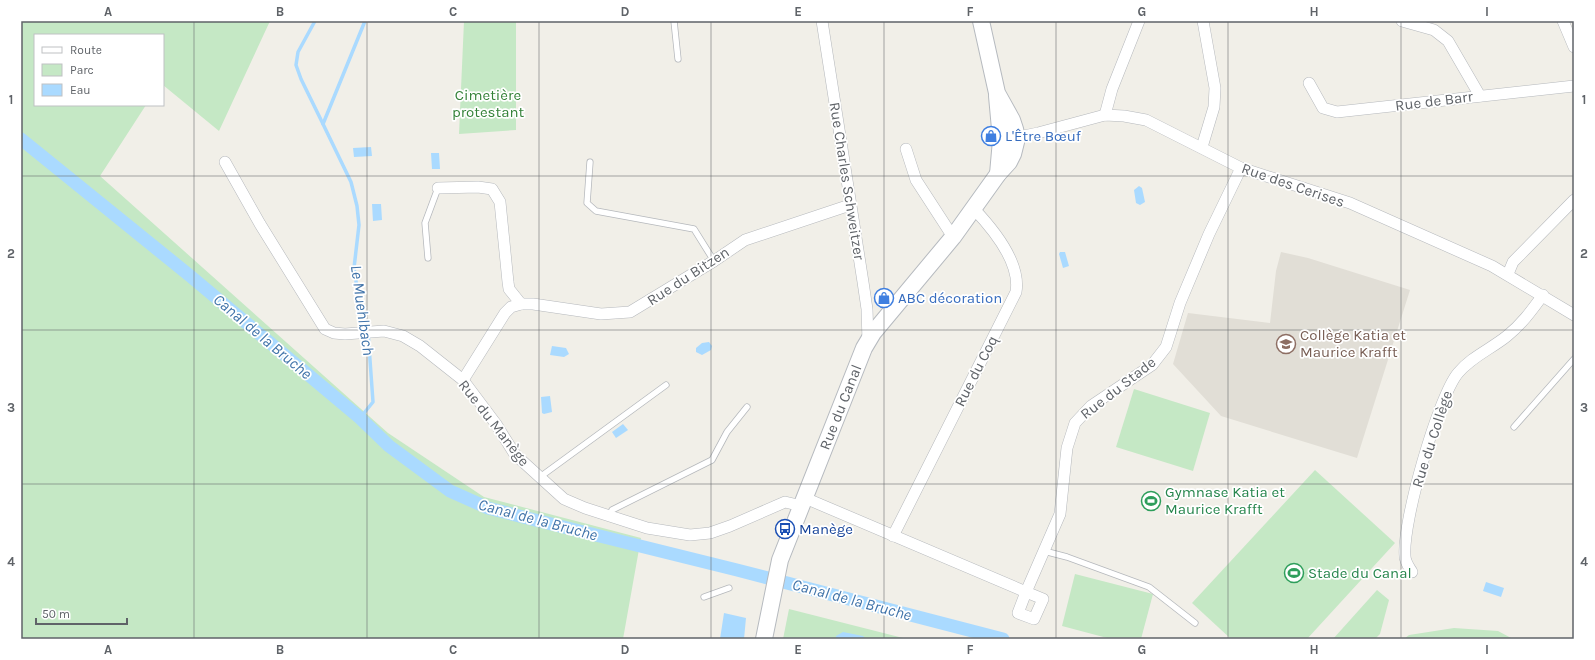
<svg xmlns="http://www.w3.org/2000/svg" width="1595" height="660" font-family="Karla,sans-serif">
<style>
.education{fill:#e1ded6}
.green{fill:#c5e8c5}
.water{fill:#aadaff}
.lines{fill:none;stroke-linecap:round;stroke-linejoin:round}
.stream{stroke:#aadaff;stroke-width:3.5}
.canal{stroke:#aadaff;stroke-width:13}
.lane-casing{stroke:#b5b8bc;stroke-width:7}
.street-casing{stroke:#b5b8bc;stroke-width:12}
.secondary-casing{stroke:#b6babf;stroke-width:18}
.lane{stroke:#fff;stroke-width:5.5}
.street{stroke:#fff;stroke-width:11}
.secondary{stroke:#fff;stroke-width:16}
.grid{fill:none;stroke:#5f6368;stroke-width:1;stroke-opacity:0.55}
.labels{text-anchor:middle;stroke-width:3.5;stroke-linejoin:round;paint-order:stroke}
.park-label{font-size:15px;fill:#348238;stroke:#fff}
.street-label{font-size:15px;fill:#5f6368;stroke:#fff}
.shop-label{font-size:15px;fill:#366cbe;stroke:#fff;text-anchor:start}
.education-label{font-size:15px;fill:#785e54;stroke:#fff;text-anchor:start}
.leisure-label{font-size:15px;fill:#27864d;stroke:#fff;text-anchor:start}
.transit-label{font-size:15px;fill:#164399;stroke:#fff;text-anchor:start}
.water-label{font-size:16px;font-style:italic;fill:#4174aa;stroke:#fff}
.neatline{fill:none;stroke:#5f6368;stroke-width:1.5}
.grid-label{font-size:13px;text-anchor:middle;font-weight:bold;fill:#5f6368}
</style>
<rect width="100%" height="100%" fill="#f1efe8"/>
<path class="education" d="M1281 252 1308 258 1410 290 1357 458 1221 416 1173 364 1188 313 1270 323 1276 271Z"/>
<g class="green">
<path d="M21 21H270L219 131 163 85V35H35V105H146L100 176 388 433 484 497 641 538 623 639H21Z"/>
<path d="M464 21H516V130L459 134Z"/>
<path d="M1134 389 1210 413 1193 471 1116 447Z"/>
<path d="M1315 470 1395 543 1307 639H1231L1192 603Z"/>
<path d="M1075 574 1153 594 1141 639H1111L1062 626Z"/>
<path d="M1377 590 1389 600 1380 634 1375 639H1333Z"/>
<path d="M789 609 907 639H783Z"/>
<path d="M1454 628 1498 631 1513 639H1404L1409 635Z"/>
</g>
<g class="water">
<path d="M371 147 372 156 354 157 353 148Z"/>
<path d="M431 153H439L440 169H432Z"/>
<path d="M1139 186 1142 188 1145 202 1140 205 1136 203 1134 190Z"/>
<path d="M372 204H381L382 220 373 221Z"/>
<path d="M1060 252H1065L1069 266 1063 268 1059 254Z"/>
<path d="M709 342 712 346 711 350 702 355 696 352V348L702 343Z"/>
<path d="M552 346 566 348 569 354 564 357 550 355Z"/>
<path d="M550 396 552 412 544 414 542 413 541 397Z"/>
<path d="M623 424 628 430 616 438 612 432Z"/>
<path d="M1486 582 1504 588 1501 597 1483 591Z"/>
<path d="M724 613 746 618 744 639H720Z"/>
<path d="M843 632 863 636 866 639H836V636Z"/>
</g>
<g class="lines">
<g class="stream">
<path d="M315 21 298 52 296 65 301 79 323 124"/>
<path d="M360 418 373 402 368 332 361 314 354 268 359 225 357 206 351 182 323 124 365 21"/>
</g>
<path class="canal" d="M21 139 189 275 360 418 389 446 450 491 488 508 523 517 737 570 1003 639"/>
<defs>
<g id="lane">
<path d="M674 21 678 59"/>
<path d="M590 162 587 203 596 211 694 229 714 261"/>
<path d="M428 258 425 223 438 188"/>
<path d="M1514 427 1574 359"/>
<path d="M540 477 666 385"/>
<path d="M609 517 612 510 712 460 727 432 747 407"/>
<path d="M1044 551 1067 557 1149 587 1195 623"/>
<path d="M704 597 729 588"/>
</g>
<g id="street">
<path d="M822 21 863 282 867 309 868 341"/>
<path d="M1402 21 1434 30 1448 41 1480 96"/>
<path d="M1563 21 1574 47"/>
<path d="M1309 83 1323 108 1337 112 1574 86"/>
<path d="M1105 115 1112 89 1139 21"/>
<path d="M1010 139 1038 133 1105 115 1124 116 1146 120 1241 168 1350 203 1492 266 1574 315"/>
<path d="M1202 147 1214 107 1215 88 1203 21"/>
<path d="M906 149 916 180 953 237"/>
<path d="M225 162 260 224 325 329 334 333 345 334 384 331 403 336 420 346 463 380 496 424 514 453 521 460 564 499 585 508 647 528 690 535 710 533 730 526 785 502 802 506"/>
<path d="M438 188 478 187 492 189 500 202 508 282 509 289 521 304"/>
<path d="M1508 274 1513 262 1574 200"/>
<path d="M463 380 505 313 511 307 521 304H533L601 314 630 312 714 261 745 240 850 205"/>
<path d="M805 498 1026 592 1018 613 1034 619 1043 599 1026 592 1060 514 1067 448 1075 423 1091 406 1152 365 1166 347 1180 303 1209 234 1241 168"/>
<path d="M893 536 1016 292C1021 263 993 229 974 209"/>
<path d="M1412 572C1409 567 1405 562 1405 556 1402 523 1438 397 1458 373 1471 357 1491 349 1507 336 1522 324 1532 310 1543 295"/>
</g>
<g id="secondary">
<path d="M997 96 1001 140 998 174"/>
<path id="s1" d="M764 639 780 560 864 348 873 333 953 237 998 174 1009 162 1013 154 1017 138 1015 129 1012 120 997 93 981 21"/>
</g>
</defs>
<use href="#lane" class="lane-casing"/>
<use href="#street" class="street-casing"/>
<use href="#secondary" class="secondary-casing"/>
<use href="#lane" class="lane"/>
<use href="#street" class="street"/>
<use href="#secondary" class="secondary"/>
</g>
<path class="grid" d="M194 21V639M367 21V639M539 21V639M711 21V639M884 21V639M1056 21V639M1228 21V639M1401 21V639M21 176H1574M21 330H1574M21 484H1574"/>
<defs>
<symbol id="shop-ring" viewBox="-11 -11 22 22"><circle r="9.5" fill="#fff" stroke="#3f7fe0" stroke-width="1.5"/><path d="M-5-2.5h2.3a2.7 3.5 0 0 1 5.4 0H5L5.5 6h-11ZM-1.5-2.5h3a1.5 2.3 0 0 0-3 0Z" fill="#3f7fe0"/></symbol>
<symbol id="school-ring" viewBox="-11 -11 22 22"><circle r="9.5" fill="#fff" stroke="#8d6e63" stroke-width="1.5"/><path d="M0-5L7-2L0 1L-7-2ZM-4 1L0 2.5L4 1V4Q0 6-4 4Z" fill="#8d6e63"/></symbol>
<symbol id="stadium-ring" viewBox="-11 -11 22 22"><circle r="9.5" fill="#fff" stroke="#2e9e5b" stroke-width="1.5"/><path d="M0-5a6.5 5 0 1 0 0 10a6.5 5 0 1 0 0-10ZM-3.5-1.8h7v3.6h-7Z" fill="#2e9e5b"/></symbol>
<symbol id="bus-ring" viewBox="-11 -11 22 22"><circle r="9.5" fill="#fff" stroke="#1a4fb4" stroke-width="1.5"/><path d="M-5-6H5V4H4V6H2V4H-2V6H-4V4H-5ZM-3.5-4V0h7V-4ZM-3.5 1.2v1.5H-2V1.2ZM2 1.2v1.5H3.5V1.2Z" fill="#1a4fb4"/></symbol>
</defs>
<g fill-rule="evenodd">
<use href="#shop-ring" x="980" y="125" width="22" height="22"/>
<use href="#shop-ring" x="873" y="287" width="22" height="22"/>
<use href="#school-ring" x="1275" y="333" width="22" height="22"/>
<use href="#stadium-ring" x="1140" y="490" width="22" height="22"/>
<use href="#bus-ring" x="774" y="518" width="22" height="22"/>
<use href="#stadium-ring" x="1283" y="562" width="22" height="22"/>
</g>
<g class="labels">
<g class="park-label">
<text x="488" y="100">Cimetière<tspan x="488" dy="17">protestant</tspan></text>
</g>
<g class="street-label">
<text transform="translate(1434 101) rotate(-7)" y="5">Rue de Barr</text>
<text transform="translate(847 181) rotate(81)" y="5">Rue Charles Schweitzer</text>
<text transform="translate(1293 185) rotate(19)" y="5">Rue des Cerises</text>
<text transform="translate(688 276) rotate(-33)" y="5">Rue du Bitzen</text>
<text transform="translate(976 371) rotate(-63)" y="5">Rue du Coq</text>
<text transform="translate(1118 388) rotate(-38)" y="5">Rue du Stade</text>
<text dy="5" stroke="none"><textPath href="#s1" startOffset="245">Rue du Canal</textPath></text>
<text transform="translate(494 423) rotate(52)" y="5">Rue du Manège</text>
<text transform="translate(1432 439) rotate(-72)" y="5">Rue du Collège</text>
</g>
<g class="shop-label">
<text x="1005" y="141">L'Être Bœuf</text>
<text x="898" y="303">ABC décoration</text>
</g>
<g class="education-label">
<text x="1300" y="340">Collège Katia et<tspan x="1300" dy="17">Maurice Krafft</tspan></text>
</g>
<g class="leisure-label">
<text x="1165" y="497">Gymnase Katia et<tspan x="1165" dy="17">Maurice Krafft</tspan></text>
<text x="1308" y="578">Stade du Canal</text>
</g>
<g class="transit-label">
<text x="799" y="534">Manège</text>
</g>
<g class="water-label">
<text transform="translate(363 310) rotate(82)" y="6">Le Muehlbach</text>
<text transform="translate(263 336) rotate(40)" y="6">Canal de la Bruche</text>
<text transform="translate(538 519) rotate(15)" y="6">Canal de la Bruche</text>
<text transform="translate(852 599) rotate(15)" y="6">Canal de la Bruche</text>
</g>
</g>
<rect width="1595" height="660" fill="none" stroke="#ffffff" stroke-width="44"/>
<rect x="34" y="34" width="130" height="72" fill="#ffffff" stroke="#bfc1c3"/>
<rect x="42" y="47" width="20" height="6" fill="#ffffff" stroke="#bfc1c3"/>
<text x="70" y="54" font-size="12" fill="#5f6368">Route</text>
<rect x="42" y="64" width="20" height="12" fill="#c5e8c5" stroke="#bfc1c3"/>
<text x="70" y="74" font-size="12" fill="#5f6368">Parc</text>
<rect x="42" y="84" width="20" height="12" fill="#aadaff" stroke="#bfc1c3"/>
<text x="70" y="94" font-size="12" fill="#5f6368">Eau</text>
<path d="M36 618v6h91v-6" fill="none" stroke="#5f6368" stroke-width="2"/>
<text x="42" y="618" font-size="12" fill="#5f6368" stroke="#ffffff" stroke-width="3" paint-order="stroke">50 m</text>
<rect x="22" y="22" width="1551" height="616" class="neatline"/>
<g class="grid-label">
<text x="108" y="16">A</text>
<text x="280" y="16">B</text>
<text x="453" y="16">C</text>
<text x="625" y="16">D</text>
<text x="798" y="16">E</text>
<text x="970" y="16">F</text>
<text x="1142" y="16">G</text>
<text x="1314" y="16">H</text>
<text x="1487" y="16">I</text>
<text x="11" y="104">1</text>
<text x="1584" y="104">1</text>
<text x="11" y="258">2</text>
<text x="1584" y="258">2</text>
<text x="11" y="412">3</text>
<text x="1584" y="412">3</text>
<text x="11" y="566">4</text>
<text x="1584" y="566">4</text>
<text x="108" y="654">A</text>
<text x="280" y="654">B</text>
<text x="453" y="654">C</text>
<text x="625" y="654">D</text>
<text x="798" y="654">E</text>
<text x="970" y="654">F</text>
<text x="1142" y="654">G</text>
<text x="1314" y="654">H</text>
<text x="1487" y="654">I</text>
</g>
</svg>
